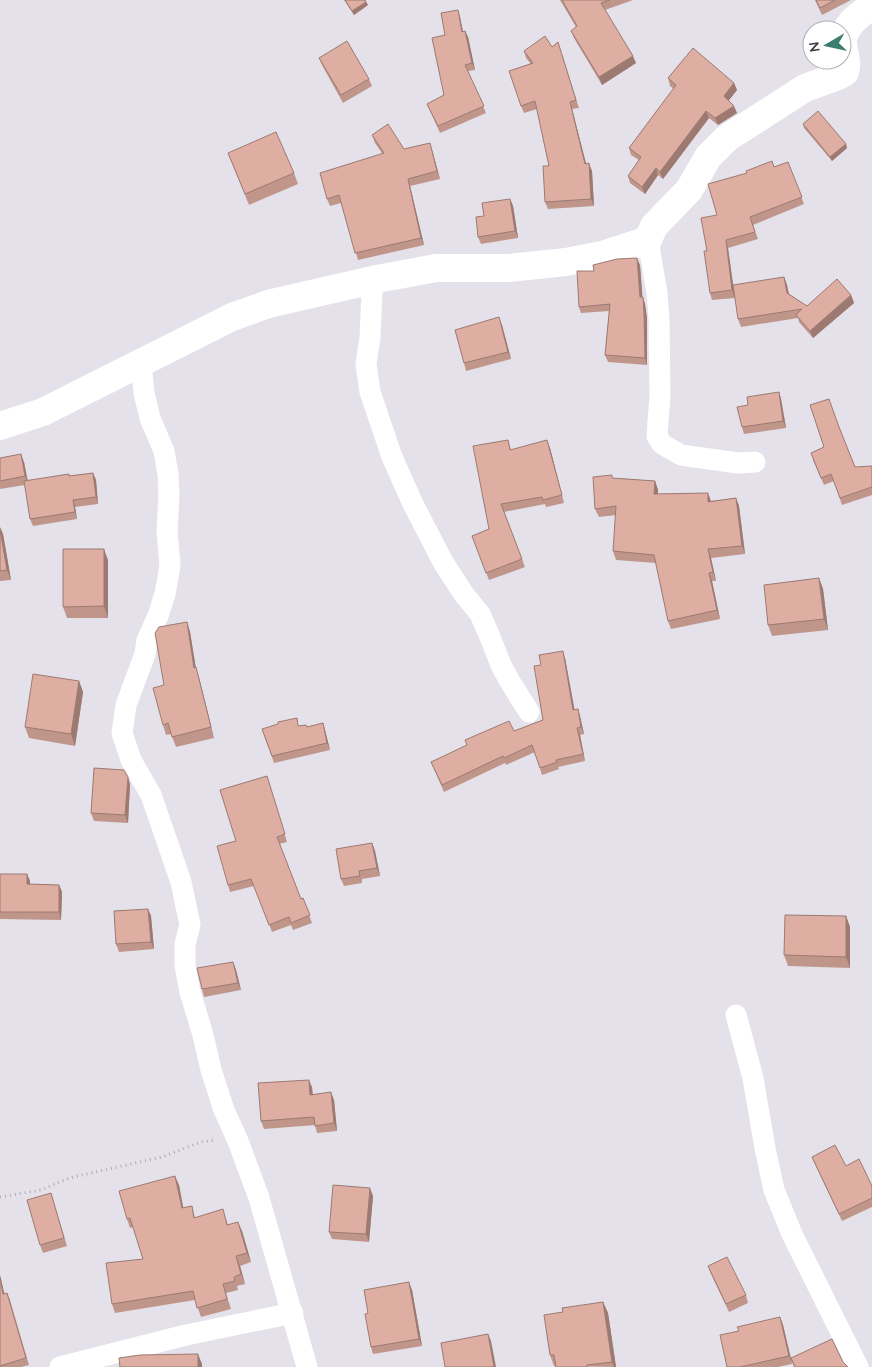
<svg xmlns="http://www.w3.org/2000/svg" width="872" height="1367" font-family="Quicksand,sans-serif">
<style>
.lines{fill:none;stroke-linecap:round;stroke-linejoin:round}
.path{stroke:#adaab2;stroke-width:3;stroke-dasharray:1 4;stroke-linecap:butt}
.minor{stroke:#fff;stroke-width:21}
.tertiary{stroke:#fff;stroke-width:28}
.wall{fill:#c0968b}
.shaded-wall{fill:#9c7a71}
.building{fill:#dfaea2;stroke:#9c7a71}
</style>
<rect width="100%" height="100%" fill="#e4e1eb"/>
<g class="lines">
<path class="path" d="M0 1197 41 1190 69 1178 162 1157 201 1142 215 1140"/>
<g class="minor">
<path d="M648 240 657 293 659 318 660 395 657 436 662 444 681 455 738 463 755 462"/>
<path d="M377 279 372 292 370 337 366 364 370 392 392 457 413 504 443 562 463 593 480 614 490 637 501 665 509 680 529 712"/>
<path d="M141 363 144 393 150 418 164 451 168 474 169 495 167 531 170 566 165 594 158 616 147 640 145 654 126 705 122 733 131 760 151 795 181 882 190 925 185 944V966L190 992 203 1035 211 1070 224 1110 238 1141 259 1198 307 1367"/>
<path d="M736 1015 753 1078 765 1148 774 1190 792 1234 858 1367"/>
<path d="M60 1367 186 1335 293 1313"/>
</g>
<path class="tertiary" d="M0 426 43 412 232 317 268 304 377 279 436 268H508L566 262 602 255 648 240 654 226 689 190 708 157 727 138 805 88 838 76 845 72C848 63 844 54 843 44 842 27 859 14 872 7"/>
</g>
<g class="wall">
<path d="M344 0H365L368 5 354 15Z"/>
<path d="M560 0H633L605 10 636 63 602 85 574 38 571 31 576 27Z"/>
<path d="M815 0H851L822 15Z"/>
<path d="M458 10 460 17 463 31H465L468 37 475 70 468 71 486 113 440 133 427 104 444 95 445 35Z"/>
<path d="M558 42 579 108 572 109 586 164 592 171 594 206 548 209 545 202 549 166 537 109 524 113 521 106 530 63 526 58 524 51 552 47Z"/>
<path d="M319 58 369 79 372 86 343 103 322 65Z"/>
<path d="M668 78 734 83 737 90 728 101 737 113 718 125 709 118 663 179 658 175 645 194 630 183 628 176 639 160 631 155 629 148 674 89 670 86Z"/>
<path d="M803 124 846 144 847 148 832 161 804 128Z"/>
<path d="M372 135 404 149 432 150 440 179 410 186 424 245 358 260 341 203 330 206 327 199 382 153 375 143Z"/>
<path d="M228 153 294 173 298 184 249 205Z"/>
<path d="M788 162 804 204 753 225 758 239 728 248 733 285 784 277 787 285 789 294 807 306 851 295 854 303 813 338 799 322 798 318 741 327 738 319 735 298 712 300 710 293 707 251 774 167Z"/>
<path d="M510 199 513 206 518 238 481 244 478 237 484 216Z"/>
<path d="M640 265 642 297 645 304 647 319V365L608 362 605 355 609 311 581 313 579 307 594 271Z"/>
<path d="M502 325 511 359 466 371 464 363Z"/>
<path d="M779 392 781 399 786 428 744 434 742 427Z"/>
<path d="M839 428 855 467 872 466V495L842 505 834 481 824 485 813 460Z"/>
<path d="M508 440 511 450 550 448 564 503 546 507 545 504 504 512 525 567 489 580 472 536 489 529Z"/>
<path d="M0 458 24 462 28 481 93 473 96 480 98 504 75 507 77 519 33 526 30 519 25 485 0 489Z"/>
<path d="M613 478 655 481 658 490V494L708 493 711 501 736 498 739 506 745 554 711 558 716 581H712L720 619 671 629 668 621 656 563 616 560 613 551 616 515 599 517 595 509Z"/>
<path d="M0 527 3 534 11 580 0 581Z"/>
<path d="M108 560V618H67L63 607Z"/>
<path d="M819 578 823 589 828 630 772 636 768 625Z"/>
<path d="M187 622 190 632 196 669 199 678 214 738 176 747 171 734 166 735 163 725 164 685Z"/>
<path d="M565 658 574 710 578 709 580 716 584 734 580 735 585 761 558 767 559 769 542 775 535 752 506 765 505 763 444 792 431 762 514 731 543 720 541 665Z"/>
<path d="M79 681 83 692 75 746 29 738 25 727Z"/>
<path d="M323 723 325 730 330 750 274 763 262 729 299 726 307 727Z"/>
<path d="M267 776 287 842 279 844 301 899 303 898 312 923 293 930 291 925 272 932 254 886 230 892 228 885 236 841Z"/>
<path d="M130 784 128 823 94 821 91 813Z"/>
<path d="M372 843 375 851 380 876 362 879V883L344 886 341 879Z"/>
<path d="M0 874H27L30 881V884L59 885 62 892 61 920 0 919Z"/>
<path d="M148 909 151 916 154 949 119 952 116 944Z"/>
<path d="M846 916 850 927V968L788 966 784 955Z"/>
<path d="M233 962 236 970 241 990 204 997 202 989Z"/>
<path d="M312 1087 313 1095 334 1100 337 1131 317 1133 315 1125 264 1129 261 1121Z"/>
<path d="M812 1157 846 1166 872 1186V1207L842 1221 815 1164Z"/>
<path d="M179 1185 183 1208 192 1206 195 1218 226 1219 228 1225 242 1231 251 1262 240 1266 245 1284 237 1286 238 1290 226 1293 231 1309 201 1317 195 1300 115 1313 112 1304 143 1259 133 1227 130 1228 127 1219Z"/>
<path d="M51 1193 67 1246 43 1253 40 1245Z"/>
<path d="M373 1196 369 1242 332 1239 329 1232Z"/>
<path d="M708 1266 746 1295 748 1303 729 1312 711 1274Z"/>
<path d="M0 1275 4 1294 7 1293 10 1300 29 1365 21 1367H0Z"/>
<path d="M412 1290 422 1346 373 1354 371 1347 368 1313Z"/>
<path d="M603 1302 608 1313 616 1367 554 1366 550 1355 563 1312Z"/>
<path d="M780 1317 783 1325 791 1358 843 1362 848 1367H794L791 1359 792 1364 778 1367H727L738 1331Z"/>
</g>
<g class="shaded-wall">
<path d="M366 2 368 5 354 15 352 11Z"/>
<path d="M458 10 460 17 464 38 462 32Z"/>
<path d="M465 31 468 37 475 70 472 63Z"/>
<path d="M633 56 636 63 602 85 599 77Z"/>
<path d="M734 83 737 90 726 104 724 96Z"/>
<path d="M570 102 572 109 588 171 585 164Z"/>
<path d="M734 106 737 113 718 125 715 118Z"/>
<path d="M706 111 709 118 663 179 660 172Z"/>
<path d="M430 143 432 150 440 179 437 171Z"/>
<path d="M846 144 847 148 832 161 830 157Z"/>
<path d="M589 163 592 171 594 206 591 199Z"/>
<path d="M656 168 658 175 645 194 642 187Z"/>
<path d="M408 179 410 186 424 245 421 238Z"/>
<path d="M510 199 513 206 518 238 515 231Z"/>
<path d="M726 240 728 248 735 298 732 290Z"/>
<path d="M637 258 640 265 643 304 640 297Z"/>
<path d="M784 277 787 285 790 300 787 293Z"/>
<path d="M851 295 854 303 813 338 810 331Z"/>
<path d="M643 297 645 304 647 319V365L645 358Z"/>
<path d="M499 317 502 325 511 359 508 352Z"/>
<path d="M779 392 781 399 786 428 783 421Z"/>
<path d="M547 440 550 448 564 503 562 495Z"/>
<path d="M21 454 24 462 28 484 25 476Z"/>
<path d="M93 473 96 480 98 504 96 497Z"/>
<path d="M655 481 658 490V503L654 494Z"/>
<path d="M708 493 711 502H708Z"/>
<path d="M736 498 739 506 745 554 742 546Z"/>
<path d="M73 500 75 507 77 519 75 512Z"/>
<path d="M0 527 3 534 11 580 7 570Z"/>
<path d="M104 549 108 560V618L104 606Z"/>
<path d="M708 549 711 558 716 581 713 572Z"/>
<path d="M709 573 712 581 720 619 717 610Z"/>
<path d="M819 578 823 589 828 630 824 619Z"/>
<path d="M187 622 190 632 196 669 199 678 214 738 211 727 194 668Z"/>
<path d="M563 651 565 658 576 717 573 710Z"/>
<path d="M79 681 83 692 75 746 71 734Z"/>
<path d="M578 709 580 716 584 734 581 727Z"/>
<path d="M323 723 325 730 330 750 327 743Z"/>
<path d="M577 728 580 735 585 761 583 754Z"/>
<path d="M128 777 130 784 128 823 125 815Z"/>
<path d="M372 843 375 851 380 876 377 868Z"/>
<path d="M27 874 30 881V892L27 884Z"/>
<path d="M59 885 62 892 61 920 59 912Z"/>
<path d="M148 909 151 916 154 949 151 942Z"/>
<path d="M846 916 850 927V968L846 957Z"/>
<path d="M233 962 236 970 241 990 238 983Z"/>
<path d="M309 1080 312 1087 313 1102 310 1095Z"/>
<path d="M331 1092 334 1100 337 1131 334 1123Z"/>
<path d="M175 1176 179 1185 185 1217 182 1208Z"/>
<path d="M370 1188 373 1196 369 1242 366 1234Z"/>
<path d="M238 1222 242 1231 251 1262 247 1253Z"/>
<path d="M236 1256 240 1266 245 1284 241 1274Z"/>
<path d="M0 1275 1 1279 6 1301 3 1294Z"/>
<path d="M409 1282 412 1290 422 1346 419 1339Z"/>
<path d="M603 1302 608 1313 616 1367H614L612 1362Z"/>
<path d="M780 1317 783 1325 792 1364 789 1356Z"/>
<path d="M488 1334 491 1341 496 1367H494Z"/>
<path d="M198 1354 202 1364V1367H198Z"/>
</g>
<g class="building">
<path d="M345 0H365L366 2 352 11Z"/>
<path d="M562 0H610L601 3 633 56 599 77 571 31 577 26Z"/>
<path d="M816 0H835L820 8Z"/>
<path d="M458 10 462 32 465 31 472 63 465 65 484 106 438 126 427 104 444 95 432 38 445 35 441 13Z"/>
<path d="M545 36 552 47 558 42 576 100 570 102 585 164 589 163 591 199 545 202 543 166H549L535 101 521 106 509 71 533 63 524 51Z"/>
<path d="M347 41 369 79 341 95 319 58Z"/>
<path d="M693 48 734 83 724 96 734 106 715 118 706 111 660 172 656 168 642 187 628 176 641 157 629 148 676 85 668 78Z"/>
<path d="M818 111 846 144 830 157 803 124Z"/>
<path d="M388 124 404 149 430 143 437 171 408 179 421 238 355 253 339 195 327 199 320 173 384 153 372 135Z"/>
<path d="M276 132 294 173 245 194 228 153Z"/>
<path d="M772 161 774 167 788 162 802 197 750 217 755 232 726 240 732 290 710 293 704 251H707L701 218 717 215 708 184 747 173 746 171Z"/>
<path d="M510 199 515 231 478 237 476 217 484 216 482 203Z"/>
<path d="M637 258 640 297H643L644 312 645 358 605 355 610 304 579 307 577 271H594L593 265 617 259Z"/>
<path d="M784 277 787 293 807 306 837 279 851 295 810 331 796 315 802 309 738 319 733 285Z"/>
<path d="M499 317 508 352 464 363 455 330Z"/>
<path d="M779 392 783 421 742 427 737 407 748 405 747 397Z"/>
<path d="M829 399 839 427 855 467 872 466V487L840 498 831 474 821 478 811 453 824 447 810 405Z"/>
<path d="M508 440 510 450 547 440 562 495 543 500 542 497 501 504 522 559 486 573 472 536 489 529 473 446Z"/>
<path d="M21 454 25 476 0 481V458Z"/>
<path d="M93 473 96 497 73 500 75 512 30 519 24 481 69 474V476Z"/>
<path d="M612 475V478L655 481 654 494 708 493V502L736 498 742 546 708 549 713 572 709 573 717 610 668 621 654 555 613 551 616 506 595 509 593 477Z"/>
<path d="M0 530 7 570 0 571Z"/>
<path d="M63 549H104V606L63 607Z"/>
<path d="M819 578 824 619 768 625 764 585Z"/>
<path d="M187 622 194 668 196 667 211 727 172 737 168 723 163 725 153 688 164 685 155 633 159 627Z"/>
<path d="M563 651 573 710 578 709 581 727 577 728 583 754 556 760 557 762 540 768 532 745 504 758 503 756 442 785 431 762 467 745 465 740 509 721 514 731 543 720 534 666 541 665 539 655Z"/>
<path d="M33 674 79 681 71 734 25 727Z"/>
<path d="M297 718 298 726 306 725 307 727 323 723 327 743 272 756 262 729 278 724V722Z"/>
<path d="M94 768 124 770 128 777 125 815 91 813Z"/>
<path d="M267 776 285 834 277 837 301 899 303 898 310 915 291 923 289 917 269 925 251 879 228 885 217 846 236 841 220 790Z"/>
<path d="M372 843 377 868 359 871 360 876 341 879 336 849Z"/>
<path d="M0 874H27V884L59 885V912H0Z"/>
<path d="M148 909 151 942 116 944 114 911Z"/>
<path d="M785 915 846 916V957L784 955Z"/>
<path d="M233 962 238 983 202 989 197 968Z"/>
<path d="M309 1080 310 1095 331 1092 334 1123 315 1126 314 1117 261 1121 258 1083Z"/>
<path d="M835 1145 846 1166 859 1159 872 1186V1198L839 1214 812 1157Z"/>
<path d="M175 1176 182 1208 192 1206 194 1218 223 1209 227 1225 238 1222 247 1253 236 1256 241 1274 234 1277 235 1281 223 1284 227 1299 197 1308 193 1291 112 1304 106 1263 143 1259 130 1218 127 1219 119 1191Z"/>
<path d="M333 1185 370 1188 366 1234 329 1232Z"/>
<path d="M51 1193 64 1238 40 1245 27 1200Z"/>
<path d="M727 1257 746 1295 726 1304 708 1266Z"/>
<path d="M0 1277 3 1294 7 1293 26 1358 0 1366Z"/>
<path d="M409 1282 419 1339 371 1347 365 1314 368 1313 364 1290Z"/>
<path d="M603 1302 612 1362 587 1365V1367H556L554 1355H550L544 1315 563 1312 562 1308Z"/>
<path d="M780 1317 789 1356 740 1367H727L720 1335 739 1331 737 1327Z"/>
<path d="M488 1334 494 1367H445L441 1343Z"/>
<path d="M832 1339 843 1362 848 1367H795L791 1358Z"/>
<path d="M198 1354V1367H120L119 1358 140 1355Z"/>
</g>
<g transform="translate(827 45) rotate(261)"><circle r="24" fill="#ffffff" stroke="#b1b1b3"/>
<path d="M0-4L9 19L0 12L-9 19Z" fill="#3b7d6e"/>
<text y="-8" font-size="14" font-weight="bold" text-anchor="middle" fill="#3d3c40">N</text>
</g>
</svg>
